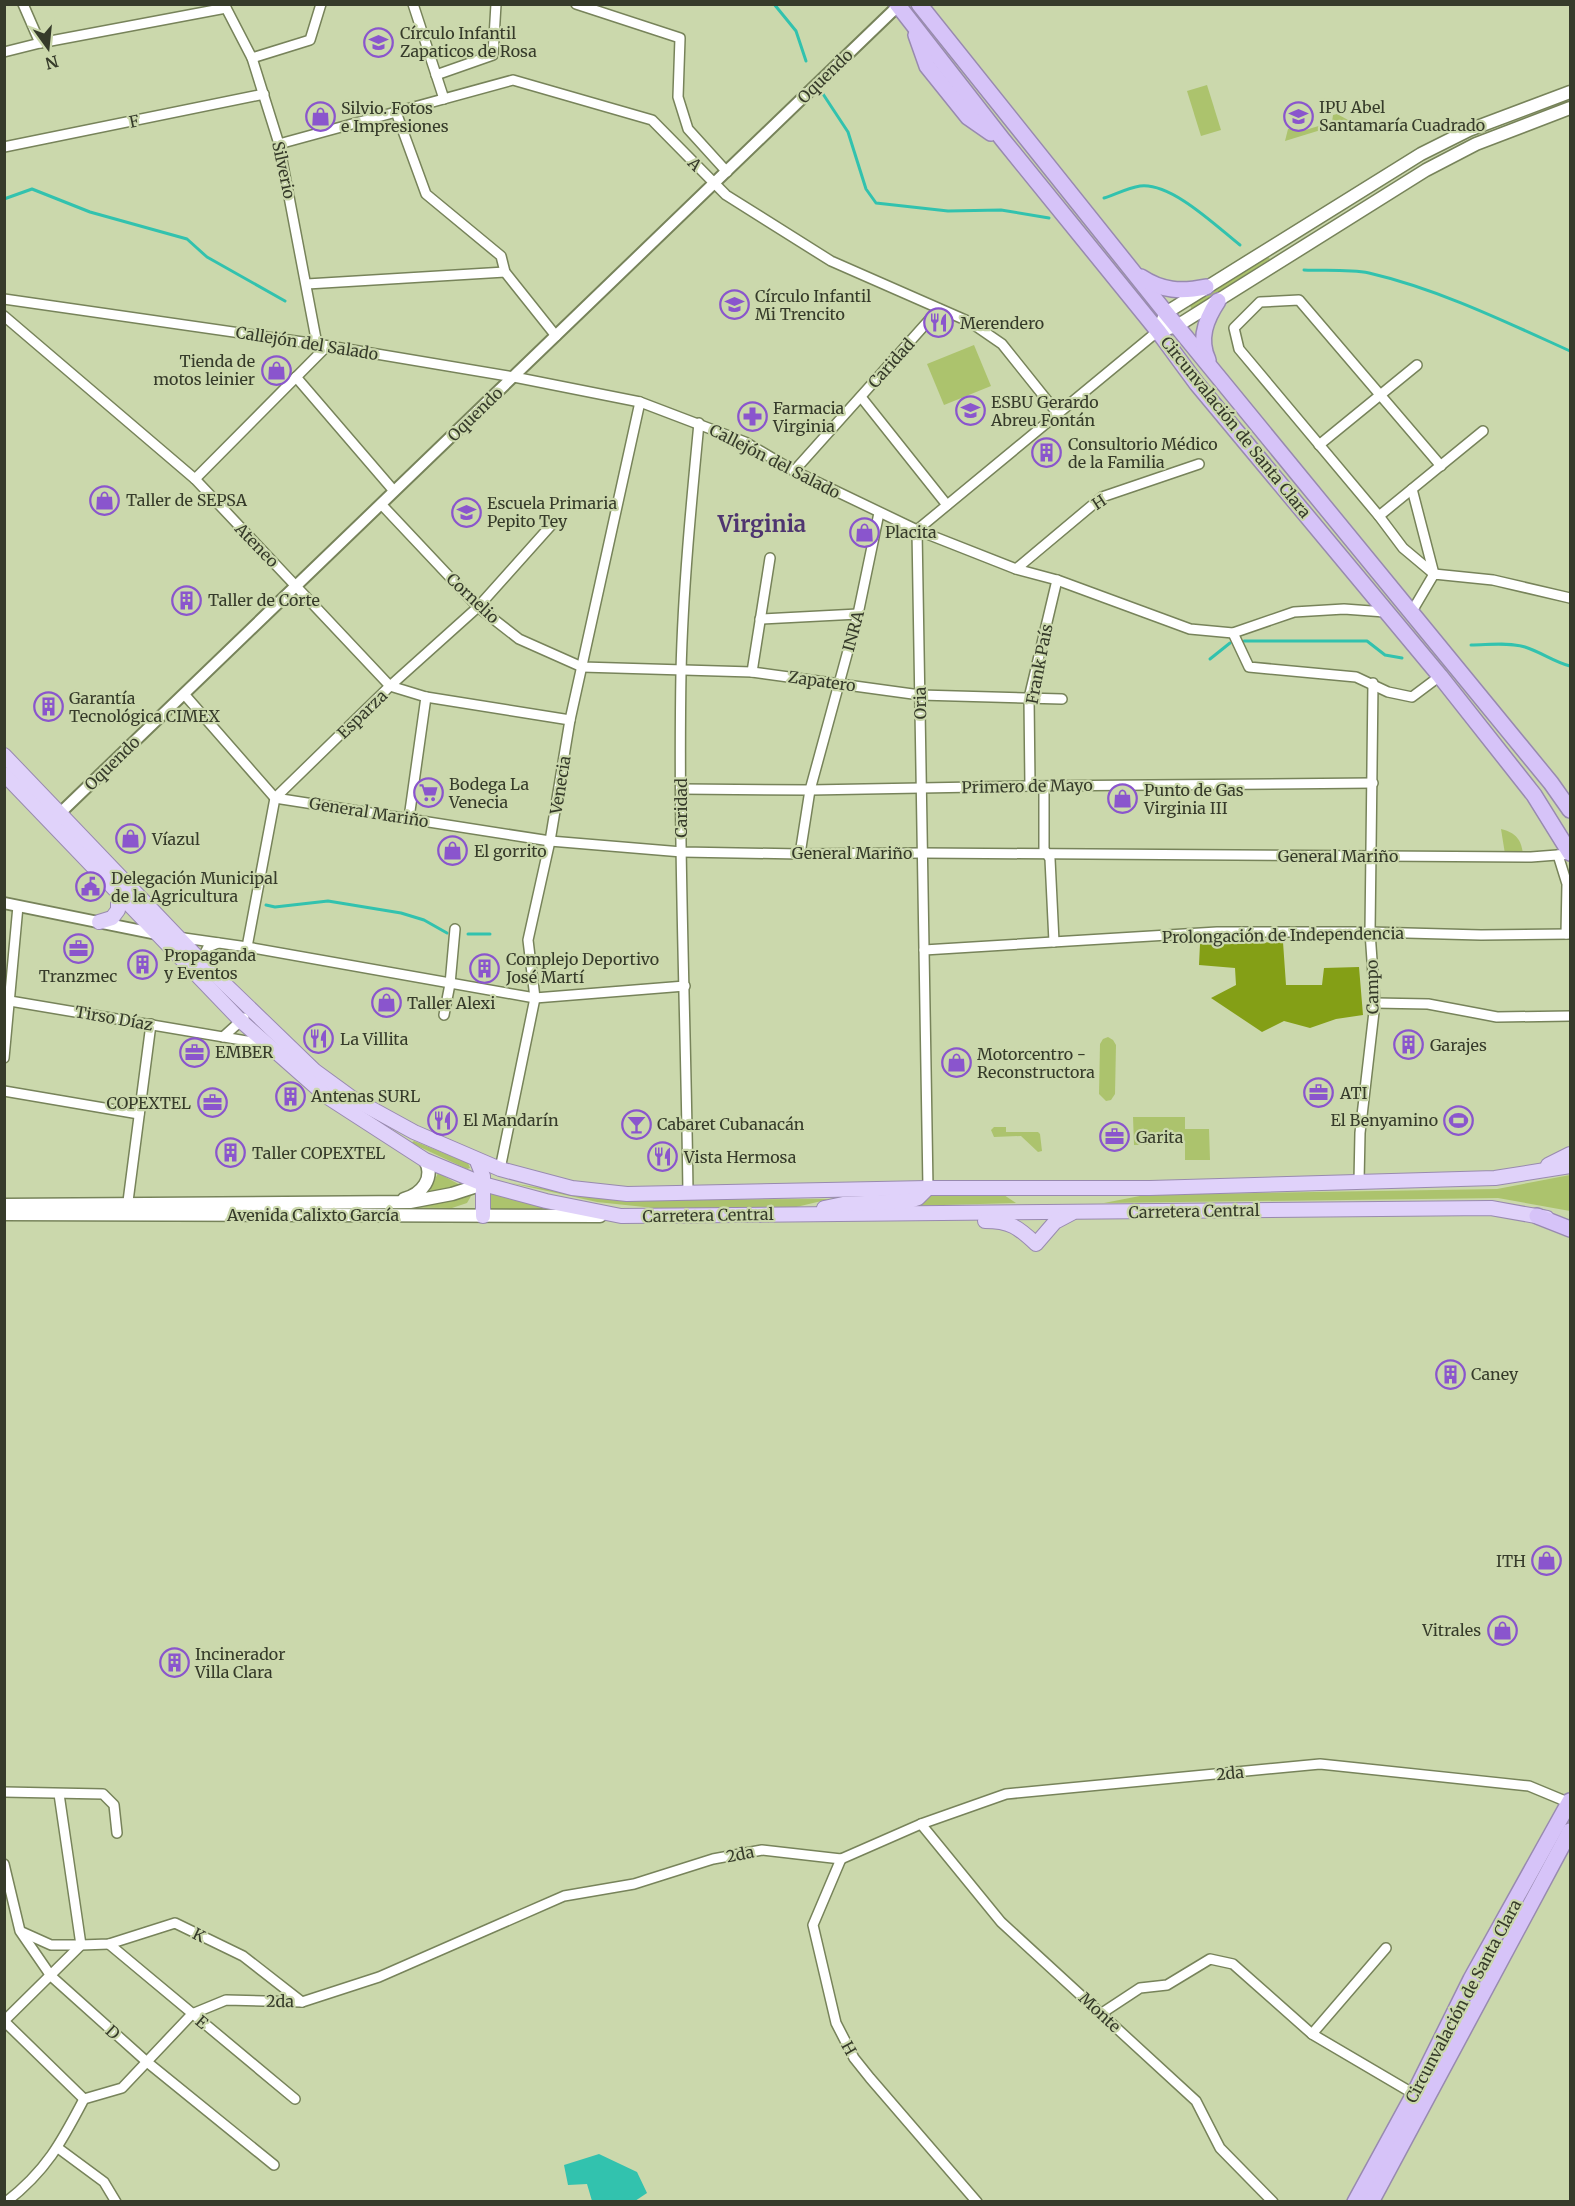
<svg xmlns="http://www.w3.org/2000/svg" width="1575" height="2206" font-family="Merriweather,serif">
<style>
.green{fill:#acc36d}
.forest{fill:#849f16}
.water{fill:#32c2ae}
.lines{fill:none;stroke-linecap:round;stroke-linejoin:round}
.stream{stroke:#32c2ae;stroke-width:3}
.minor-casing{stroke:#77835a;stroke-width:12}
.tertiary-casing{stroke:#77835a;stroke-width:14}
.secondary-casing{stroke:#77835a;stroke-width:15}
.primary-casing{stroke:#988aaf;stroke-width:16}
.trunk-casing{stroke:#988aaf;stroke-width:18}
.minor{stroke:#fff;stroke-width:9}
.tertiary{stroke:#fff;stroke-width:10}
.secondary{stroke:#fff;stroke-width:12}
.primary{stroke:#e0d2fa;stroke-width:14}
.trunk{stroke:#d6c3f8;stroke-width:15}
.labels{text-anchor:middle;stroke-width:4.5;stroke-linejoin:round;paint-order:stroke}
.poi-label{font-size:16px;fill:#363b2a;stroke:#cbd8ac;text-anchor:start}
.street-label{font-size:16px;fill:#363b2a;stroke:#cbd8ac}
.district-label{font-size:22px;font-weight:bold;fill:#4e3570;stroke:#cbd8ac}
</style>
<rect width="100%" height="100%" fill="#cbd8ac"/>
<g class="green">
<path d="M1207 85 1221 130 1201 136 1187 91Z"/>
<path d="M1337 114 1350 121 1285 141 1288 129 1293 127 1302 131 1332 122 1333 115Z"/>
<path d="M1267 256 1270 259 1192 309 1189 304Z"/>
<path d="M974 345 991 386 944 405 927 364Z"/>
<path d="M1501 829C1516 833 1521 839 1523 854H1505Z"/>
<path d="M1108 1037 1113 1040 1116 1045 1115 1094 1111 1100 1106 1101 1099 1094 1100 1044 1103 1039Z"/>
<path d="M1133 1117H1185V1129H1209L1210 1160H1185V1144L1134 1145Z"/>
<path d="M994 1127H1006V1132H1038L1040 1134 1042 1151 1038 1152 1021 1136 994 1137 991 1130Z"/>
<path d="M414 1141 468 1163 470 1168 467 1169 411 1143Z"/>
<path d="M438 1173 462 1186 428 1195Z"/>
<path d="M1570 1175V1211L1498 1198 1104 1203 1145 1195 1497 1189Z"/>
<path d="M511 1183 614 1200 830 1199 792 1208 673 1210 597 1202Z"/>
<path d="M474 1191 467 1203 452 1208 378 1207Z"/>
<path d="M488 1192 554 1211 487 1210Z"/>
<path d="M1001 1193 1016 1203 908 1206 933 1194Z"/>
</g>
<path class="forest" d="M1283 942 1286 985H1322L1324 968 1359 967 1363 1015 1336 1019 1310 1028 1284 1021 1262 1032 1211 998 1236 985 1235 968 1199 965 1200 944Z"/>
<path class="water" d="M599 2154 637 2172 647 2193 635 2201H592L587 2184 568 2185 564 2165Z"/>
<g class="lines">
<g class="stream">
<path d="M774 4 796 31 806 61"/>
<path d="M823 94 848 132 866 189 876 203 948 211 1001 210 1049 218"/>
<path d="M1104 198C1116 194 1128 188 1140 186 1171 182 1216 226 1240 245"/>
<path d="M4 199 32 189 90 212 187 239 207 257 285 301"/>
<path d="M1304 270C1325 271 1349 269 1369 273 1438 289 1506 322 1570 351"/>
<path d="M1244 641H1367L1385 655 1402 658"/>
<path d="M1471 645C1488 645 1509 642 1525 647 1541 652 1554 662 1570 666"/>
<path d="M1210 659 1230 643"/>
<path d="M266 905 275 907 328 901 401 913 424 920 447 933"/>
<path d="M468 934H490"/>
</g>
<defs>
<g id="minor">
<path d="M23 4 40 43"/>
<path d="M224 4 252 58 279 144 317 344"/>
<path d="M413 4 444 99"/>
<path d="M576 4 680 38 678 97 688 129 727 172"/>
<path d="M4 52 40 43 226 8"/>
<path d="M252 58 310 40 321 4"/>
<path d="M436 75 493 55 496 4"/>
<path d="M396 112 426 194 501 256 505 272 556 336"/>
<path d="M279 144 513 80 652 120 726 195 831 261 970 322 1002 344 1058 414"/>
<path d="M4 147 264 94"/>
<path d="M307 284 505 272"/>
<path d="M4 299 317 344 514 377 640 402 745 442 794 471 917 530 1016 569 1057 580 1190 629 1233 633 1294 612 1344 609 1385 612"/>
<path d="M4 316 195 479 390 686 426 697 570 720"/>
<path d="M296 377 394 491"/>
<path d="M861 397 947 505"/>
<path d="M1319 445 1417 365"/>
<path d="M794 471 939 309"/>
<path d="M195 479 327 346"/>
<path d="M1412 489 1434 574"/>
<path d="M381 504 478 607 519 639 582 667 752 672 920 695 1062 699"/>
<path d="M1379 516 1483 431"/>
<path d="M1016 569 1102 497 1199 464"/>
<path d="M1434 574 1403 548 1379 516 1239 349 1234 328 1260 302 1299 300 1441 466"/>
<path d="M1411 613 1434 574 1493 580 1570 598"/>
<path d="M760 619 858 614"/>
<path d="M1233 633 1249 667 1356 677 1388 692 1412 697 1440 676"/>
<path d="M752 672 770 558"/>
<path d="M184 694 275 798 550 841 682 852 800 854 922 853 1531 857 1570 854"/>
<path d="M1030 786 1029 698 1057 580"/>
<path d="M1044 786V849L1050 859 1054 942"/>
<path d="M681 789 810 790 1030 786 1373 783"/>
<path d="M409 818 426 697"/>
<path d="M800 854 810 790 858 614 879 513"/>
<path d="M1558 855 1567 884 1566 934"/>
<path d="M177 937 247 947 535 998 685 986"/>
<path d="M247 947 275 798 390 686 478 607 554 522"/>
<path d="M924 950 1217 932H1370L1481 935 1570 934"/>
<path d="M199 965 208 947 218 943"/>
<path d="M4 1000 265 1044"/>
<path d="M1375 1003 1428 1004 1497 1017 1570 1016"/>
<path d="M444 1015 450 984 455 929"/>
<path d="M223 1037 244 1018"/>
<path d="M4 1058 18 906"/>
<path d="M4 1091 139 1114"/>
<path d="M500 1169 535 998 528 940 550 841 570 720 640 402"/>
<path d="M1359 1181 1360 1133 1375 1003 1370 932 1373 683"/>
<path d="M928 1188 917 530 1158 331"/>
<path d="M688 1194C686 1020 678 846 681 672 683 589 691 506 699 423"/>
<path d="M127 1209 151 1024"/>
<path d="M4 1792 103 1794 114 1805 117 1833"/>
<path d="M59 1794 81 1945 4 2021 84 2099"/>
<path d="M921 1824 1001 1922 1196 2101 1220 2148 1273 2202"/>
<path d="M841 1859 813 1925 836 2023 854 2058 870 2078 977 2202"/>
<path d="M4 1864 20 1931 51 1976 147 2062 274 2165"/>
<path d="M22 1932 51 1945H81L109 1944 175 1923 243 1956 302 2002"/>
<path d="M109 1944 295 2099"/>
<path d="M1102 2013 1140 1988 1167 1985 1210 1959 1233 1964 1312 2034 1414 2094"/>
<path d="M1312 2034 1386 1948"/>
<path d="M58 2148 104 2182 116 2202"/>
<path d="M6 2202C46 2171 61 2143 84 2099L122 2088 192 2014 226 2000 302 2002 379 1977 564 1896 634 1884 713 1859 762 1850 841 1859 921 1824 1006 1794 1320 1764 1529 1786 1570 1803"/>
</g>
<g id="tertiary">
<path d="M55 818 900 4"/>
<path d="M4 903 157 934"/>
</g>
<g id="secondary">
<path d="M1570 92 1469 130 1421 154 1172 309 1166 313 1158 331 1177 326 1426 170 1476 144 1570 108"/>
<path d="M404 1199C422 1194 435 1178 425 1160"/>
<path d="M4 1205 410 1202 452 1194 483 1184"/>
<path d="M4 1214 600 1216"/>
</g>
<g id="primary">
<path d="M4 755 202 962 315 1071 352 1098 414 1132 500 1169 572 1188 627 1194 928 1188H1150L1495 1178 1570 1166"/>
<path d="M4 774 241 1021 326 1096 425 1160 483 1184 546 1201 621 1216 1491 1208 1547 1218"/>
<path d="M99 922 112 918 118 910V891"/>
<path d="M477 1161 483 1176V1216"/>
<path d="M1548 1165 1570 1154"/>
<path d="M824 1208 843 1204 909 1201 918 1198 928 1188"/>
<path d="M985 1221C1010 1221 1018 1227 1036 1244L1055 1222 1072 1213"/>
</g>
<g id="trunk">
<path d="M897 4 1003 140 1158 331 1197 384 1440 676 1534 795 1570 853"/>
<path d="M919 4 1166 313 1551 783 1570 810"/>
<path d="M916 35 927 66 968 117 991 133"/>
<path d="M1141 277C1162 291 1181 292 1206 287"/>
<path d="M1208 360C1198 339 1206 319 1218 301"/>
<path d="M1537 1216 1570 1229"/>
<path d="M1355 2202 1414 2094 1471 1979 1570 1801"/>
<path d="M1371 2202 1570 1831"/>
</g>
</defs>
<use href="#minor" class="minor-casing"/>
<use href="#tertiary" class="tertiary-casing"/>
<use href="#secondary" class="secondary-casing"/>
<use href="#primary" class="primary-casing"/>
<use href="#trunk" class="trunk-casing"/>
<use href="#minor" class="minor"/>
<use href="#tertiary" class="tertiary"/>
<use href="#secondary" class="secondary"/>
<use href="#primary" class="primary"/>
<use href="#trunk" class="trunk"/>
</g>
<defs>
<symbol id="school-ring" viewBox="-11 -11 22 22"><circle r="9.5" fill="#cbd8ac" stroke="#8a55cd" stroke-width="1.5"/><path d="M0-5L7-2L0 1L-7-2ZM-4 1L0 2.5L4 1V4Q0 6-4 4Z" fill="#8a55cd"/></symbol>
<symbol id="shop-ring" viewBox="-11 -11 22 22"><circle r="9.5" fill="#cbd8ac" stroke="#8a55cd" stroke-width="1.5"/><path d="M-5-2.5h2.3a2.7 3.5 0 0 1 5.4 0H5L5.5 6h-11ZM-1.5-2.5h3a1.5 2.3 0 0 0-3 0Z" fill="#8a55cd"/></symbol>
<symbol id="restaurant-ring" viewBox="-11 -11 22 22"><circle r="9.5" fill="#cbd8ac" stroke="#8a55cd" stroke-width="1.5"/><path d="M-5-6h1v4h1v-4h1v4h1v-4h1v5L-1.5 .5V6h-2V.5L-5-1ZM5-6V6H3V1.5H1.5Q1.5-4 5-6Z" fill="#8a55cd"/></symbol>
<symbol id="pharmacy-ring" viewBox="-11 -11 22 22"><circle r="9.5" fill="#cbd8ac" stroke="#8a55cd" stroke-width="1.5"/><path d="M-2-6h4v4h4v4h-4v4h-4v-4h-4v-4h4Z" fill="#8a55cd"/></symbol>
<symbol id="building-ring" viewBox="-11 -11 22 22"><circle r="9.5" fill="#cbd8ac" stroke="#8a55cd" stroke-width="1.5"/><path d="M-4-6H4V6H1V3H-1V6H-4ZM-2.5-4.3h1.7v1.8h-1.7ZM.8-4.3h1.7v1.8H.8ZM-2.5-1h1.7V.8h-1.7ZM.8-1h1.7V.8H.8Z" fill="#8a55cd"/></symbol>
<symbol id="supermarket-ring" viewBox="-11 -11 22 22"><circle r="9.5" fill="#cbd8ac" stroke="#8a55cd" stroke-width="1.5"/><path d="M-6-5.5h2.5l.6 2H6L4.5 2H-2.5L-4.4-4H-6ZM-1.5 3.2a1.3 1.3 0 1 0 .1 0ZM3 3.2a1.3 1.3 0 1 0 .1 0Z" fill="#8a55cd"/></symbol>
<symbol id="civic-ring" viewBox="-11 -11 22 22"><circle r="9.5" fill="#cbd8ac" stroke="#8a55cd" stroke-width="1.5"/><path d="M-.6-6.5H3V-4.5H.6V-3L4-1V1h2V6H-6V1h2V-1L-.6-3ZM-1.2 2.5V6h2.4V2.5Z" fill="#8a55cd"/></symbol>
<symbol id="office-ring" viewBox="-11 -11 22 22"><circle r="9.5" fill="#cbd8ac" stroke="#8a55cd" stroke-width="1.5"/><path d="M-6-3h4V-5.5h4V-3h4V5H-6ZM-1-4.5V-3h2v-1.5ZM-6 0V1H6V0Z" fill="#8a55cd"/></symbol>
<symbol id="stadium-ring" viewBox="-11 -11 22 22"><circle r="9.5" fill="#cbd8ac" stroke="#8a55cd" stroke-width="1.5"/><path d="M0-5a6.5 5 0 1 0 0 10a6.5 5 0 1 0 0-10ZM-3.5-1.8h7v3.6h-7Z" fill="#8a55cd"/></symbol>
<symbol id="bar-ring" viewBox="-11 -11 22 22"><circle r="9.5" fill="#cbd8ac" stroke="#8a55cd" stroke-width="1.5"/><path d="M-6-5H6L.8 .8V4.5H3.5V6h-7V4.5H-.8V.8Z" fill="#8a55cd"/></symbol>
</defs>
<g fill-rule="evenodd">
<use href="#school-ring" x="362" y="26" width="33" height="33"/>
<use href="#school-ring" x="1282" y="100" width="33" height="33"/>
<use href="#shop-ring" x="304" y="100" width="33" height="33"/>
<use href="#school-ring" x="718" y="288" width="33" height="33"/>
<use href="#restaurant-ring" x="922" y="306" width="33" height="33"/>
<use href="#shop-ring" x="260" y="354" width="33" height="33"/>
<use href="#school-ring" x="954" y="394" width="33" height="33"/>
<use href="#pharmacy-ring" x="736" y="400" width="33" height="33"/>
<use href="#building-ring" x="1030" y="436" width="33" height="33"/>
<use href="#shop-ring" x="88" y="484" width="33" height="33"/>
<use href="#school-ring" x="450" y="496" width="33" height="33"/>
<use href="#shop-ring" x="848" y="516" width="33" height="33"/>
<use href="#building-ring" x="170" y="584" width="33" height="33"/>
<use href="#building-ring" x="32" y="690" width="33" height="33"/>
<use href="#supermarket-ring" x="412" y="776" width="33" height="33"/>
<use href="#shop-ring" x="1106" y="782" width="33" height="33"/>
<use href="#shop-ring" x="114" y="822" width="33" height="33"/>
<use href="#shop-ring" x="436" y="834" width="33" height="33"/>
<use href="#civic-ring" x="74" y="870" width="33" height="33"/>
<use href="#office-ring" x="62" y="932" width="33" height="33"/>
<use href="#building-ring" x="126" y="948" width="33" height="33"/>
<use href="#building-ring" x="468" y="952" width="33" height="33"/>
<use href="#shop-ring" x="370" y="986" width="33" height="33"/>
<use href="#restaurant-ring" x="302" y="1022" width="33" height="33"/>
<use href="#building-ring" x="1392" y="1028" width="33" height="33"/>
<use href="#office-ring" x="178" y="1036" width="33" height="33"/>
<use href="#shop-ring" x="940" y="1046" width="33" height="33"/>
<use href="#office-ring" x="1302" y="1076" width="33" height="33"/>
<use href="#building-ring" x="274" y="1080" width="33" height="33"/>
<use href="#office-ring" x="196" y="1086" width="33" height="33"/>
<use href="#restaurant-ring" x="426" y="1104" width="33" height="33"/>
<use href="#stadium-ring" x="1442" y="1104" width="33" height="33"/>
<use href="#bar-ring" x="620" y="1108" width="33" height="33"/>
<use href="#office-ring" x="1098" y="1120" width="33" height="33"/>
<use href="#building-ring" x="214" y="1136" width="33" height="33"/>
<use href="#restaurant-ring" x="646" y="1140" width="33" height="33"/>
<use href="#building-ring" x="1434" y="1358" width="33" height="33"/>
<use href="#shop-ring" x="1530" y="1544" width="33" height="33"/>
<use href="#shop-ring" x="1486" y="1614" width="33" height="33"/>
<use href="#building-ring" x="158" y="1646" width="33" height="33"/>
</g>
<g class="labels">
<g class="poi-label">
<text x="400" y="39">Círculo Infantil<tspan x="400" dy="18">Zapaticos de Rosa</tspan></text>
<text x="1319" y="113">IPU Abel<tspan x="1319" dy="18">Santamaría Cuadrado</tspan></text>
<text x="341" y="114">Silvio. Fotos<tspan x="341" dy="18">e Impresiones</tspan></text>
<text x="755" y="302">Círculo Infantil<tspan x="755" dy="18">Mi Trencito</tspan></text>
<text x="960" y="329">Merendero</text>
<text x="255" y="367" text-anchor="end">Tienda de<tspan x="255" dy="18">motos leinier</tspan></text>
<text x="991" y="408">ESBU Gerardo<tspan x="991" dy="18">Abreu Fontán</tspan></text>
<text x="773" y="414">Farmacia<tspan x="773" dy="18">Virginia</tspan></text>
<text x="1068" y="450">Consultorio Médico<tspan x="1068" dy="18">de la Familia</tspan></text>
<text x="126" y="506">Taller de SEPSA</text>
<text x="487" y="509">Escuela Primaria<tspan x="487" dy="18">Pepito Tey</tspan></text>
<text x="885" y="538">Placita</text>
<text x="208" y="606">Taller de Corte</text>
<text x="69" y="704">Garantía<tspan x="69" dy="18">Tecnológica CIMEX</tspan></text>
<text x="449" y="790">Bodega La<tspan x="449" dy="18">Venecia</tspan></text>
<text x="1144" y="796">Punto de Gas<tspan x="1144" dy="18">Virginia III</tspan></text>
<text x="152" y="845">Víazul</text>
<text x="474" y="857">El gorrito</text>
<text x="111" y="884">Delegación Municipal<tspan x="111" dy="18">de la Agricultura</tspan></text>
<text x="164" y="961">Propaganda<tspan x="164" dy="18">y Eventos</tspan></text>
<text x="506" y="965">Complejo Deportivo<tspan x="506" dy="18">José Martí</tspan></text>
<text x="78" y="982" text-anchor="middle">Tranzmec</text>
<text x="407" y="1009">Taller Alexi</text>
<text x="340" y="1045">La Villita</text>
<text x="1430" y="1051">Garajes</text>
<text x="215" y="1058">EMBER</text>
<text x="977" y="1060">Motorcentro -<tspan x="977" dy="18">Reconstructora</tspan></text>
<text x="1340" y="1099">ATI</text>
<text x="311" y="1102">Antenas SURL</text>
<text x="191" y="1109" text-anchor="end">COPEXTEL</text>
<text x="463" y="1126">El Mandarín</text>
<text x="1438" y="1126" text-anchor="end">El Benyamino</text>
<text x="657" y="1130">Cabaret Cubanacán</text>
<text x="1136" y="1143">Garita</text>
<text x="252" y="1159">Taller COPEXTEL</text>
<text x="684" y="1163">Vista Hermosa</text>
<text x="1471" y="1380">Caney</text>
<text x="1526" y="1567" text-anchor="end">ITH</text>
<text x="1481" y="1636" text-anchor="end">Vitrales</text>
<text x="195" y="1660">Incinerador<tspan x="195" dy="18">Villa Clara</tspan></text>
</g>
<g class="street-label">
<text transform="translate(825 76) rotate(-44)" y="6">Oquendo</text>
<text transform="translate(134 121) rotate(-12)" y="6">F</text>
<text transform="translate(695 164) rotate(46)" y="6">A</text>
<text transform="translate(284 170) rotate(78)" y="6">Silverio</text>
<text transform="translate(307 343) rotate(9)" y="6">Callejón del Salado</text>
<text transform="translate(891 363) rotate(-48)" y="6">Caridad</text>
<text transform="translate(475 414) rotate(-44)" y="6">Oquendo</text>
<text transform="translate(1236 427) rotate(51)" y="6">Circunvalación de Santa Clara</text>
<text transform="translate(775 461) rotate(27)" y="6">Callejón del Salado</text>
<text transform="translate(1099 502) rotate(-33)" y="6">H</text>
<text transform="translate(257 545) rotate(46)" y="6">Ateneo</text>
<text transform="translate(473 598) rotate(43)" y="6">Cornelio</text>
<text transform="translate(853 631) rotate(-75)" y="6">INRA</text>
<text transform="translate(1039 664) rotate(-79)" y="6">Frank País</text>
<text transform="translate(822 681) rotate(8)" y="6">Zapatero</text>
<text transform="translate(920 703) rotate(-91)" y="6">Oria</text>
<text transform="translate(362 714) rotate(-44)" y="6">Esparza</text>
<text transform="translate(112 763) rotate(-44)" y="6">Oquendo</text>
<text transform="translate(560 785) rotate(-81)" y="6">Venecia</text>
<text transform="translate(1027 786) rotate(-1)" y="6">Primero de Mayo</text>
<text transform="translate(681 808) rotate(-90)" y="6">Caridad</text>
<text transform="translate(369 812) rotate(9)" y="6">General Mariño</text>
<text x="852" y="859">General Mariño</text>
<text x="1338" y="862">General Mariño</text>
<text transform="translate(1283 935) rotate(-1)" y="6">Prolongación de Independencia</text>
<text transform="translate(1372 987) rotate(-91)" y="6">Campo</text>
<text transform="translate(114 1018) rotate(10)" y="6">Tirso Díaz</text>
<text transform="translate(1194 1211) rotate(-1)" y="6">Carretera Central</text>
<text x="313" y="1221">Avenida Calixto García</text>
<text transform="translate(708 1215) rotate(-1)" y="6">Carretera Central</text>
<text transform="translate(1230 1773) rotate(-5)" y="6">2da</text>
<text transform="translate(740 1854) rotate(-11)" y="6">2da</text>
<text transform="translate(199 1935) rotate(26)" y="6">K</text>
<text transform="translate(280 2001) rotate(1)" y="6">2da</text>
<text transform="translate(1463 2001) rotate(-62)" y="6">Circunvalación de Santa Clara</text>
<text transform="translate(1100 2012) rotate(43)" y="6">Monte</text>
<text transform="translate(202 2022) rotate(40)" y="6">E</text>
<text transform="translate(113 2032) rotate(42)" y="6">D</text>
<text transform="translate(849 2048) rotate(61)" y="6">H</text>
</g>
<g class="district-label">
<text x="762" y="532">Virginia</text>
</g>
</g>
<rect width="1575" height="2206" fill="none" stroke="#363b2a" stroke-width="12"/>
<g transform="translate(48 48) rotate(165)" stroke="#cbd8ac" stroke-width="4.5" paint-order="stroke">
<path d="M0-4.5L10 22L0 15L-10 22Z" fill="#363b2a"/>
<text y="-9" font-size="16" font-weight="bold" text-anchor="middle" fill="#363b2a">N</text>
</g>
</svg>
